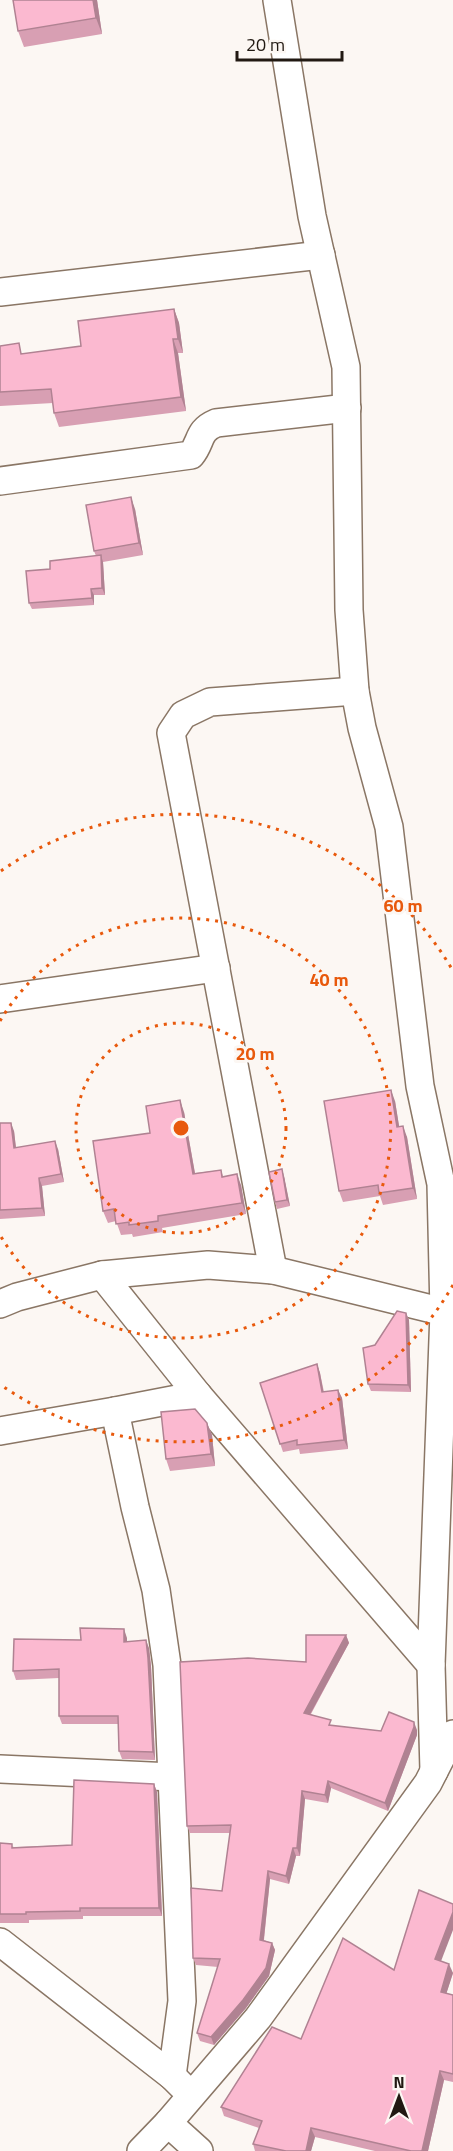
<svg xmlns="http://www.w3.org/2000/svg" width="453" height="2151" font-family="'Titillium Web',sans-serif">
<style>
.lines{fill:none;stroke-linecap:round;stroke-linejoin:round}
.street-casing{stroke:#8a7665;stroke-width:30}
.street{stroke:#fff;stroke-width:27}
.wall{fill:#d89fb3}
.shaded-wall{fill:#b08292}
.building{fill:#fbb9d0;stroke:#b08292;stroke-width:1.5}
.ring{fill:none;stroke:#e8590c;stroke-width:3;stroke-dasharray:3 6}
.centre{fill:#e8590c;stroke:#fcf7f3;stroke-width:3}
.ring-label{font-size:18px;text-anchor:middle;font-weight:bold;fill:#e8590c;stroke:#fcf7f3;stroke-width:6;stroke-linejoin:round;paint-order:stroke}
</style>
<rect width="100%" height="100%" fill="#fcf7f3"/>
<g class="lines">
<defs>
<g id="street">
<path d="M277 0 312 216 346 367 349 610 355 691 362 728 389 827 420 1086 441 1184 444 1312 431 1665 434 1771"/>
<path d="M0 292 321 255"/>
<path d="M0 481 191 455C202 442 197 431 216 423L347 408"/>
<path d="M0 999 216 968"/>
<path d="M273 1270 171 733 183 715 210 702 355 691"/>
<path d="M102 1275 198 1395 431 1665"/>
<path d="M0 1304 17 1297 102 1275 208 1265 273 1270 444 1312"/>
<path d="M0 1431 115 1411"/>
<path d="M0 1769 172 1777"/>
<path d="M0 1942 172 2076 182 2086"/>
<path d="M172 2076 182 2001 167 1665 156 1590 135 1507 115 1411 198 1395"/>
<path d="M168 2123 199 2151"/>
<path d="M141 2151 168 2123 258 2018 428 1783 453 1734"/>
</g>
</defs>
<use href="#street" class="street-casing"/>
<use href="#street" class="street"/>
</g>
<g class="wall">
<path d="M13 0H97L102 34 24 47 18 31Z"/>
<path d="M174 309 179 323 183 353H178L186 411 59 427 54 413 53 403 0 406V346L23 354 81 346Z"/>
<path d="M135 509 143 555 103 562 105 595H94V605L32 609 29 603 50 569 96 556 94 551Z"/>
<path d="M395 1101 399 1126 407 1137 417 1199 383 1205 380 1196 343 1202 339 1191Z"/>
<path d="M184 1112 195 1173 221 1170 223 1176 241 1185 246 1214 162 1228 163 1232 133 1237 132 1234 121 1235 116 1221 108 1223 103 1211 150 1133Z"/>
<path d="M0 1123 14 1131 16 1148 58 1149 64 1182 42 1186 45 1216 0 1219Z"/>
<path d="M284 1176 290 1206 277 1209 275 1202Z"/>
<path d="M406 1313 409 1320 411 1392 371 1391 368 1384 375 1345Z"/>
<path d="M317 1364 320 1373 324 1392 338 1390 342 1398 348 1449 300 1454 299 1449 283 1452 260 1383Z"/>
<path d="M207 1423 212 1435 215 1466 170 1471 166 1459Z"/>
<path d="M346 1635 349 1643 311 1714 333 1726 381 1731 417 1730V1735L388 1811 331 1788 328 1803 305 1799 300 1856H296L289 1884 270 1879 264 1940 272 1943 275 1950 269 1976 246 2008 214 2045 200 2041 197 2033 218 1967 196 1965 193 1958 222 1891 230 1833H190L187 1826 306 1662Z"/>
<path d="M127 1638V1642L149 1648 151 1666 155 1760 122 1759 119 1751 118 1724H62L59 1716V1678L16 1680 13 1671 81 1640Z"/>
<path d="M154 1784 157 1792 162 1916H83V1919L29 1920V1923H0V1843L14 1847 72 1845Z"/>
<path d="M441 1961 453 1973 446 1994 453 1995V2082L444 2080 428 2151H375L315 2137 311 2151H255L253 2144 259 2128 224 2116 221 2107 301 2039 394 1970Z"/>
</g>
<g class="shaded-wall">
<path d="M93 0H97L102 34 96 18Z"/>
<path d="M174 309 179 323 183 353 178 339Z"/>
<path d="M173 339 178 353 186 411 181 397Z"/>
<path d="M131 497 135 509 143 555 139 543Z"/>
<path d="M101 555 103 562 105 595 102 588Z"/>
<path d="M91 589 94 595V605L92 598Z"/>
<path d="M391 1090 395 1101 401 1138 397 1127Z"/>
<path d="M180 1100 184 1112 197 1185 193 1174Z"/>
<path d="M11 1123 14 1131 17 1157 14 1148Z"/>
<path d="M403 1126 407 1137 417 1199 413 1188Z"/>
<path d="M55 1141 58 1149 64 1182 61 1174Z"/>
<path d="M282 1169 284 1176 290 1206 287 1200Z"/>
<path d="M237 1174 241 1185 246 1214 242 1203Z"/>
<path d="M39 1178 42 1186 45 1216 42 1208Z"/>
<path d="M406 1313 409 1320 411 1392 408 1385Z"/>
<path d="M317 1364 320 1373 325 1401 322 1392Z"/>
<path d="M338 1390 342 1398 348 1449 344 1440Z"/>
<path d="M207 1423 212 1435 215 1466 211 1454Z"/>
<path d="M124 1629 127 1638V1650L124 1642Z"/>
<path d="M346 1635 349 1643 307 1720 304 1713Z"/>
<path d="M146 1640 149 1648 151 1666 155 1760 153 1752Z"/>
<path d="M414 1722 417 1730V1735L388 1811 385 1803Z"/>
<path d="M328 1781 331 1788 328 1803 325 1795Z"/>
<path d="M154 1784 157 1792 162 1916 159 1908Z"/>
<path d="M302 1791 305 1799 300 1856 297 1848Z"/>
<path d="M293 1848 296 1856 289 1884 286 1876Z"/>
<path d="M268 1871 270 1879 263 1947 260 1940Z"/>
<path d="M453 1912V1930L438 1969 435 1959Z"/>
<path d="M272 1943 275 1950 269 1976 246 2008 214 2045 211 2037Z"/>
<path d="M449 1964 453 1973 444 2001 441 1992Z"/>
<path d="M440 2071 444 2080 428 2151H422Z"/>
<path d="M311 2128 315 2137 311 2151H306Z"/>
</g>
<g class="building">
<path d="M13 0H93L96 18 18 31Z"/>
<path d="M174 309 178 339H173L181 397 54 413 51 389 0 392V346L19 343 21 354 81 346 78 321Z"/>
<path d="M131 497 139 543 94 551 86 505Z"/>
<path d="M101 555 102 588 91 589 92 598 29 603 26 571 50 569V561Z"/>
<path d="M391 1090 397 1127 403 1126 413 1188 379 1193 378 1185 339 1191 324 1101Z"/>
<path d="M180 1100 193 1174 221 1170 222 1177 237 1174 242 1203 158 1216V1221L129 1225V1222L116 1224 114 1209 103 1211 93 1141 150 1133 146 1106Z"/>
<path d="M0 1123H11L14 1148 55 1141 61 1174 39 1178 42 1208 0 1210Z"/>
<path d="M282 1169 287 1200 275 1202 269 1172Z"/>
<path d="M397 1311 406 1313 408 1385 368 1384 363 1348 375 1345Z"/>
<path d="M317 1364 322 1392 338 1390 344 1440 297 1445V1440L280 1444 260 1383Z"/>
<path d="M195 1409 207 1423 211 1454 166 1459 161 1412Z"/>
<path d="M80 1628 124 1629V1642L146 1640 148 1658 153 1752 119 1751 118 1716H59V1669L13 1671 14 1639 81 1640Z"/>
<path d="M306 1635H346L304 1713 331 1720 329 1725 381 1731 389 1712 414 1722V1727L385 1803 328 1781 325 1795 302 1791 297 1848H293L286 1876 268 1871 260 1940 272 1943 266 1968 243 2000 211 2037 197 2033 220 1959 193 1958 191 1888 222 1891 231 1825 187 1826 180 1662 248 1658 306 1662Z"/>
<path d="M74 1780 154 1784 159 1908H80V1911L26 1912V1914H0V1843L12 1844V1848L72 1845Z"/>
<path d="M419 1890 453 1904V1912L435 1959 449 1964 441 1992 453 1995V2074L440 2071 422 2151H411L311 2128 306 2151H286L253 2144 262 2121 221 2107 272 2027 301 2039 343 1938 394 1970Z"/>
</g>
<g class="ring">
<circle cx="181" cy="1128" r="105"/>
<path d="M0 1021A210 210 0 1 1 0 1235"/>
<path d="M453 1285A314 314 0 0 1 1 1385M1 871A314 314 0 0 1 453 971"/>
</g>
<circle cx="181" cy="1128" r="9" class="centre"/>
<g class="ring-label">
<text x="403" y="912">60 m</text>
<text x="329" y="986">40 m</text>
<text x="255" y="1060">20 m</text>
</g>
<g transform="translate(399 2097)" stroke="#fcf7f3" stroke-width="4.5" paint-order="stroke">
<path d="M0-4.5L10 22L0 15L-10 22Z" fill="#211912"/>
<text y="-9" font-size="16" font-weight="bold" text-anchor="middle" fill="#211912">N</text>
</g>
<path d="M237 51v9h105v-9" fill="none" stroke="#211912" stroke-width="3"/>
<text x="246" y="51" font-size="18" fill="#211912" stroke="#fcf7f3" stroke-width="4.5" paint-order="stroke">20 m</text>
</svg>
